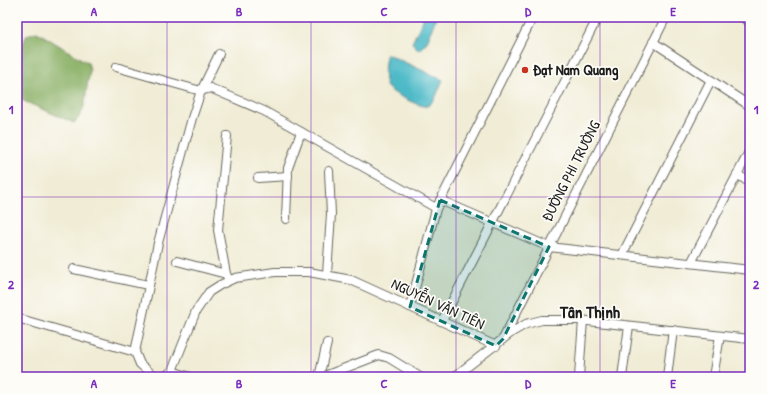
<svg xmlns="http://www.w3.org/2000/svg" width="767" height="394" font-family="'Patrick Hand',sans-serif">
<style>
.forest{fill:#8ab066;stroke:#536641}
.water{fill:#4dbac8;stroke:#346b72}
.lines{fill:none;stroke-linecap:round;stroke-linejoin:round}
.street-casing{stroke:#66655d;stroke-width:10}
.street{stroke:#fff;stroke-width:8}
.marked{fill:#0f766e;fill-opacity:0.2;stroke:#0f766e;stroke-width:3;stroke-dasharray:8 5;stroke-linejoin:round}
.grid{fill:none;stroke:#7b2cbf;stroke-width:1;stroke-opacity:0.55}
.poi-dot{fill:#c8321e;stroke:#fdfcf7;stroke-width:1.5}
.labels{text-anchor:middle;stroke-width:3.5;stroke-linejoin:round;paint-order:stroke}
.poi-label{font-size:15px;font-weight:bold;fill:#1c1c1c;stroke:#fdfcf7;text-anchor:start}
.street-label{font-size:15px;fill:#1c1c1c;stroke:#fdfcf7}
.quarter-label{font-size:17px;font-weight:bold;fill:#1c1c1c;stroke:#fdfcf7}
.neatline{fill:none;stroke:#7b2cbf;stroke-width:1.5}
.grid-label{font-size:13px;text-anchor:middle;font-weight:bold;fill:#7b2cbf}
</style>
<rect width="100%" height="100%" fill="#fdfcf7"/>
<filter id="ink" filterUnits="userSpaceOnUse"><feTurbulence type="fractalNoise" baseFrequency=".025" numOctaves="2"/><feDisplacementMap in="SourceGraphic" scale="8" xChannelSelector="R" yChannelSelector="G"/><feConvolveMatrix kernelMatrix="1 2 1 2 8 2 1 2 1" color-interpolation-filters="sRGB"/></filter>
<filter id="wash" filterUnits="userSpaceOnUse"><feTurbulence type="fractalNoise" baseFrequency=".012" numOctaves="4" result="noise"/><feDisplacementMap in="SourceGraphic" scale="16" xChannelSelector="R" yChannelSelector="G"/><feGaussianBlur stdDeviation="0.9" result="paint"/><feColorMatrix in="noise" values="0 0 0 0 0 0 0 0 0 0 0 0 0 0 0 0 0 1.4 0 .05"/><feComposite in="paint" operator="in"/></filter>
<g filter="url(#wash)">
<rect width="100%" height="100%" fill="#f0ecd5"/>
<path class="forest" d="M37 32 88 63C92 73 88 77 87 87 85 102 85 112 74 123L17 98V54L27 35Z"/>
<g class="water">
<path d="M424 17H436L427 42 419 50 412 43Z"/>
<path d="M387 54 443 80C439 87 436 102 427 106 421 108 390 92 387 87 383 82 384 59 387 54Z"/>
</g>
</g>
<g filter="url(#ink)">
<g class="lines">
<defs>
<g id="street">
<path d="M742 17 750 22"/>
<path d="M653 42 750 106"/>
<path d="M116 67 201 91 210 88 264 111 436 208"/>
<path d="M227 136 218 230 226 274 229 280"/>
<path d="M737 174 750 183"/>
<path d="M258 178 288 176"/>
<path d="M440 200 549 247 750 270"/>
<path d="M286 219 288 168 301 132"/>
<path d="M622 255 711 80"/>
<path d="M177 261 226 274"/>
<path d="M691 263 750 150"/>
<path d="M74 269 148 285"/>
<path d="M327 274 331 214 329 171"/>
<path d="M410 307 436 209 533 17"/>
<path d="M17 318 135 352"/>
<path d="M442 321 598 17"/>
<path d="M503 339 666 17"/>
<path d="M172 371 190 377"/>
<path d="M155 377 140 364 135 352 158 243 192 118 201 91 219 54"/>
<path d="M164 377 172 371 196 311 209 292 220 285 235 278 275 272H309L351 280 496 346"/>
<path d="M319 377 327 343"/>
<path d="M322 377 379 355 389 358 420 377"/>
<path d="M454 377 512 332 526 324 542 320H579L750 339"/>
<path d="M579 377 583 320"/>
<path d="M622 377 629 326"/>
<path d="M667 377 673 330"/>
<path d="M713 377 720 336"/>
</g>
</defs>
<use href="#street" class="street-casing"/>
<use href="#street" class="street"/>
</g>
</g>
<path class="marked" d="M440 200 549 247 503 339 496 346 410 307Z"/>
<path class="grid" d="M167 17V377M311 17V377M456 17V377M600 17V377M17 197H750"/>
<circle class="poi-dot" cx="525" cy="70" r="4"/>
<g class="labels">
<g class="poi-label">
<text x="533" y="75">Đạt Nam Quang</text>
</g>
<g class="street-label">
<text transform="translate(571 171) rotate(-63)" y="5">ĐƯỜNG PHI TRƯỜNG</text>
<text transform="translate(438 304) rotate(25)" y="5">NGUYỄN VĂN TIÊN</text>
</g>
<g class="quarter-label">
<text x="590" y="318">Tân Thịnh</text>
</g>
</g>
<rect width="767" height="394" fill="none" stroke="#fdfcf7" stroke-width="44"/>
<rect x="22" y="22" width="723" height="350" class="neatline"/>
<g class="grid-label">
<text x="94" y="16">A</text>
<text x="239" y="16">B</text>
<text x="384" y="16">C</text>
<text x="528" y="16">D</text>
<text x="673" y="16">E</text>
<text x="11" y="114">1</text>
<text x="756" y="114">1</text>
<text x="11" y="289">2</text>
<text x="756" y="289">2</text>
<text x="94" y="388">A</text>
<text x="239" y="388">B</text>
<text x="384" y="388">C</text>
<text x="528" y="388">D</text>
<text x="673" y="388">E</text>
</g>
</svg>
